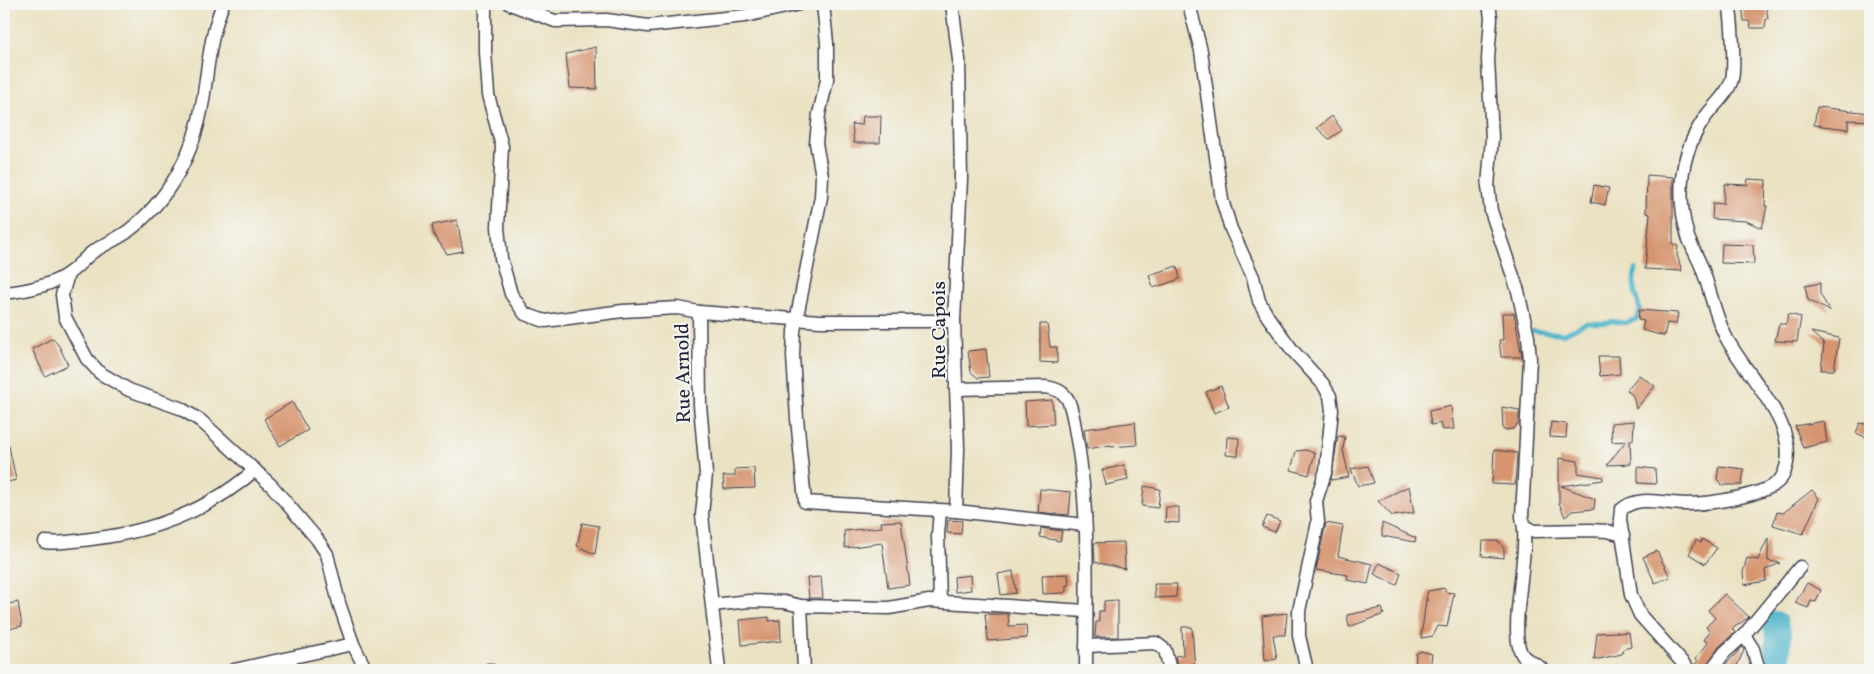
<svg xmlns="http://www.w3.org/2000/svg" width="1874" height="674" font-family="Vollkorn,serif">
<style>
.lines{fill:none;stroke-linecap:round;stroke-linejoin:round}
.stream{stroke:#4bb4c9;stroke-width:4.5}
.river{stroke:#4bb4c9;stroke-width:26}
.building{fill:#d6946f}
.street-casing{stroke:#403f4f;stroke-width:15}
.street{stroke:#fff;stroke-width:12}
.labels{text-anchor:middle;stroke-width:4;stroke-linejoin:round;paint-order:stroke}
.street-label{font-size:20px;fill:#22223b;stroke:#f6f6f2}
</style>
<rect width="100%" height="100%" fill="#f6f6f2"/>
<filter id="ink" filterUnits="userSpaceOnUse"><feTurbulence type="fractalNoise" baseFrequency=".02" numOctaves="2"/><feDisplacementMap in="SourceGraphic" scale="10" xChannelSelector="R" yChannelSelector="G"/><feConvolveMatrix kernelMatrix="1 2 1 2 8 2 1 2 1" color-interpolation-filters="sRGB"/></filter>
<filter id="wash" filterUnits="userSpaceOnUse"><feTurbulence type="fractalNoise" baseFrequency=".0096" numOctaves="4" result="noise"/><feDisplacementMap in="SourceGraphic" scale="20" xChannelSelector="R" yChannelSelector="G"/><feGaussianBlur stdDeviation="1.12" result="paint"/><feColorMatrix in="noise" values="0 0 0 0 0 0 0 0 0 0 0 0 0 0 0 0 0 1.4 0 .05"/><feComposite in="paint" operator="in"/></filter>
<g filter="url(#wash)">
<rect width="100%" height="100%" fill="#ebe2c3"/>
<g class="lines">
<path class="stream" d="M1533 331 1564 334 1586 323H1608L1611 321 1625 323 1637 319 1640 310C1636 295 1631 285 1636 269"/>
<path class="river" d="M1775 624 1779 636 1777 670"/>
</g>
<g id="blocks">
<g class="building">
<path d="M1751 4H1766L1768 19H1766L1765 28H1751L1749 21H1744L1742 5Z"/>
<path d="M596 47 597 89 570 88 566 54Z"/>
<path d="M1817 107 1870 113V121L1848 120V129L1814 125Z"/>
<path d="M863 116H881L880 143H854L852 124 862 125Z"/>
<path d="M1332 116 1342 130 1329 139 1317 128Z"/>
<path d="M1647 175 1673 177V244L1678 246 1677 255 1682 271 1645 269 1650 214 1646 213Z"/>
<path d="M1748 179 1766 180 1765 206H1767L1762 228 1746 221 1712 219 1713 203 1723 204 1725 184 1747 185Z"/>
<path d="M1594 185 1609 188 1605 205 1591 202Z"/>
<path d="M457 220 463 251 447 254 434 235 432 225Z"/>
<path d="M1722 244 1753 245 1754 264 1721 263Z"/>
<path d="M1177 266 1180 279 1153 288 1149 275Z"/>
<path d="M1820 283V294L1830 311 1808 300 1805 286Z"/>
<path d="M1639 310 1678 313 1676 324 1667 323 1664 336 1642 330 1644 321 1638 320Z"/>
<path d="M1502 313H1514L1522 357H1501L1499 340H1503Z"/>
<path d="M1788 314 1801 317 1797 342 1775 341 1779 324H1786Z"/>
<path d="M1040 324H1047L1050 347H1057V363L1040 362Z"/>
<path d="M1811 332 1839 338 1834 370H1821L1824 344Z"/>
<path d="M53 338 59 346 68 365 45 376 32 349Z"/>
<path d="M986 349 989 377 978 378 971 372 968 351Z"/>
<path d="M1598 356H1619L1620 374 1600 376Z"/>
<path d="M1639 375 1655 386 1636 409 1633 396 1627 390Z"/>
<path d="M1221 386 1229 407 1214 413 1206 392Z"/>
<path d="M1052 400 1054 424 1026 426 1025 402Z"/>
<path d="M292 402 308 430 280 446 264 419Z"/>
<path d="M1451 406 1454 429 1442 430 1440 423 1431 425 1429 411Z"/>
<path d="M1502 407 1519 410V423L1513 429 1503 430Z"/>
<path d="M1634 421 1633 440H1630L1631 464 1607 465 1626 441 1612 442 1611 423Z"/>
<path d="M1824 421 1827 442 1803 448 1795 426Z"/>
<path d="M1135 422 1137 445 1111 447V445L1087 449 1084 429Z"/>
<path d="M1551 422 1567 424 1566 438 1550 437Z"/>
<path d="M1860 423 1870 425V439L1856 433Z"/>
<path d="M1338 436 1345 437 1343 450 1349 477 1331 480Z"/>
<path d="M1227 437 1239 438 1238 456 1226 455Z"/>
<path d="M9 446 16 480 4 483V447Z"/>
<path d="M1305 450 1315 453 1309 475 1291 470 1296 451Z"/>
<path d="M1494 450 1517 453 1515 485 1492 484Z"/>
<path d="M1559 458 1578 461V473L1603 477V480L1561 486 1595 499 1594 509 1572 511 1565 517 1559 503Z"/>
<path d="M1125 465 1128 480 1106 485 1102 470Z"/>
<path d="M1368 466 1374 483 1358 486 1351 469Z"/>
<path d="M1719 466 1744 469 1742 485H1722L1717 479Z"/>
<path d="M1638 467 1655 469 1656 484 1638 483Z"/>
<path d="M754 468 755 488 724 489 723 476H735V469Z"/>
<path d="M1144 486 1160 489 1158 508 1142 506Z"/>
<path d="M1409 486 1414 513 1392 516 1378 501Z"/>
<path d="M1040 489 1071 492 1069 515 1038 512Z"/>
<path d="M1812 490 1819 498 1803 534 1773 525 1777 512 1783 513Z"/>
<path d="M1166 507H1179V523L1165 522Z"/>
<path d="M1267 516 1280 521 1275 532 1262 527Z"/>
<path d="M948 520 962 521 961 534 947 533Z"/>
<path d="M901 521 910 585 888 588 882 543 845 548 844 531 882 527 881 522Z"/>
<path d="M582 523 599 526 595 554 577 546Z"/>
<path d="M1326 523 1343 526 1338 556 1372 564 1368 584 1347 580 1348 575 1316 570Z"/>
<path d="M1382 523 1416 538 1415 542 1382 536Z"/>
<path d="M1041 528 1062 531 1060 541 1040 537Z"/>
<path d="M1768 538V561L1780 563 1765 570 1766 581 1744 585 1743 572 1747 558 1758 560Z"/>
<path d="M1702 539 1717 548 1705 564 1689 554 1696 540 1701 543Z"/>
<path d="M1483 541H1499L1504 549V558L1482 556Z"/>
<path d="M1124 542 1125 569 1095 562 1094 543Z"/>
<path d="M1657 551 1670 577 1655 583 1643 557Z"/>
<path d="M1379 563 1401 573 1397 585 1374 574Z"/>
<path d="M1013 571 1016 593 1001 595 998 574Z"/>
<path d="M1068 574 1069 585H1066V591L1064 593 1043 594 1042 575Z"/>
<path d="M970 575 971 590 955 592 954 577Z"/>
<path d="M821 577 823 598H809L807 578Z"/>
<path d="M1807 583 1821 590 1816 602 1811 601 1808 608 1795 603Z"/>
<path d="M1154 584H1177L1176 597 1155 598Z"/>
<path d="M1445 588V592L1454 593 1447 627 1438 626 1433 636 1421 638 1426 600H1428L1426 599 1428 591Z"/>
<path d="M1725 594 1749 617 1732 629 1735 632 1719 647 1703 670H1697L1695 664 1698 662 1696 658 1708 643 1704 640 1710 631 1706 627 1715 618 1708 610Z"/>
<path d="M1118 600V637H1095L1096 622H1099V611H1104V601Z"/>
<path d="M18 602 22 626 4 630V605Z"/>
<path d="M1382 608 1384 614 1349 627 1347 615Z"/>
<path d="M1287 613 1285 635H1273L1277 659 1265 661 1262 616Z"/>
<path d="M985 614H1008L1009 626 1026 625 1027 638 988 641Z"/>
<path d="M769 617V621L780 620 781 641 742 645 740 620Z"/>
<path d="M1182 627H1192L1195 670H1178L1175 656 1183 655Z"/>
<path d="M1618 632V633L1629 632 1631 647 1623 649 1622 654 1594 660 1597 633Z"/>
<path d="M1742 647 1744 650 1735 670H1721Z"/>
<path d="M1421 651 1432 654 1430 670H1415L1416 654Z"/>
</g>
</g>
</g>
<g filter="url(#ink)">
<use href="#blocks" fill-opacity="0" stroke="#403f4f" stroke-width="1"/>
<g class="lines">
<defs>
<g id="street">
<path d="M485 4V52L488 95 502 146 498 227 501 258 511 294 525 314 545 321 623 311 678 308 699 312 820 321H954"/>
<path d="M510 4 555 21 607 20 648 26 745 16 799 4"/>
<path d="M823 4 827 43V80L819 114 816 143 822 176 821 197 794 331 793 356 797 418 805 502 956 511 1085 525"/>
<path d="M952 4 959 60 961 179 954 321 958 449 956 511"/>
<path d="M1189 4 1201 51 1222 200 1231 229 1253 277 1259 301 1268 317 1293 351 1323 384 1330 396 1332 410 1326 470 1316 501 1318 522 1299 611V636L1307 670"/>
<path d="M1489 4 1491 18 1488 59 1492 138 1488 186 1491 211 1518 291 1528 337 1530 359 1522 517C1532 550 1505 637 1524 657 1530 662 1537 664 1543 670"/>
<path d="M68 274 62 295 65 317 87 359 100 373 129 390 180 408 201 421 272 486 317 539 327 554 339 603 353 644 366 670"/>
<path d="M4 293C24 291 51 286 69 273 78 267 85 257 94 251 105 244 117 239 127 232 169 200 195 152 203 100 208 68 210 35 223 4"/>
<path d="M699 312 700 405 706 474 702 515 719 670"/>
<path d="M956 389 1046 387C1056 389 1063 391 1068 400 1074 413 1075 431 1078 445 1090 519 1086 595 1086 670"/>
<path d="M1526 527 1534 531 1590 530 1607 531 1623 535"/>
<path d="M45 542C60 544 75 541 91 539 152 532 208 511 255 470"/>
<path d="M940 601 938 535 940 511"/>
<path d="M713 605 749 601 784 602 801 606 889 608 929 601 1086 611"/>
<path d="M801 606 804 670"/>
<path d="M1744 635 1753 649 1759 670"/>
<path d="M1086 646 1156 643 1165 650 1170 670"/>
<path d="M234 670 353 644"/>
<path d="M489 670H490"/>
<path d="M1689 670 1640 615 1631 595 1620 519 1621 510C1638 494 1665 504 1686 504 1707 504 1771 496 1782 477 1808 429 1741 372 1724 333 1714 312 1710 289 1702 268 1698 258 1692 248 1688 237 1676 195 1679 156 1704 119 1712 106 1728 95 1732 79 1735 66 1732 17 1729 4"/>
<path d="M1711 670 1725 652 1744 635 1800 567"/>
</g>
</defs>
<use href="#street" class="street-casing"/>
<use href="#street" class="street"/>
</g>
</g>
<g class="labels">
<g class="street-label">
<text transform="translate(938 330) rotate(-90)" y="7">Rue Capois</text>
<text transform="translate(682 373) rotate(-91)" y="7">Rue Arnold</text>
</g>
</g>
<rect width="1874" height="674" fill="none" stroke="#f6f6f2" stroke-width="20"/>
</svg>
